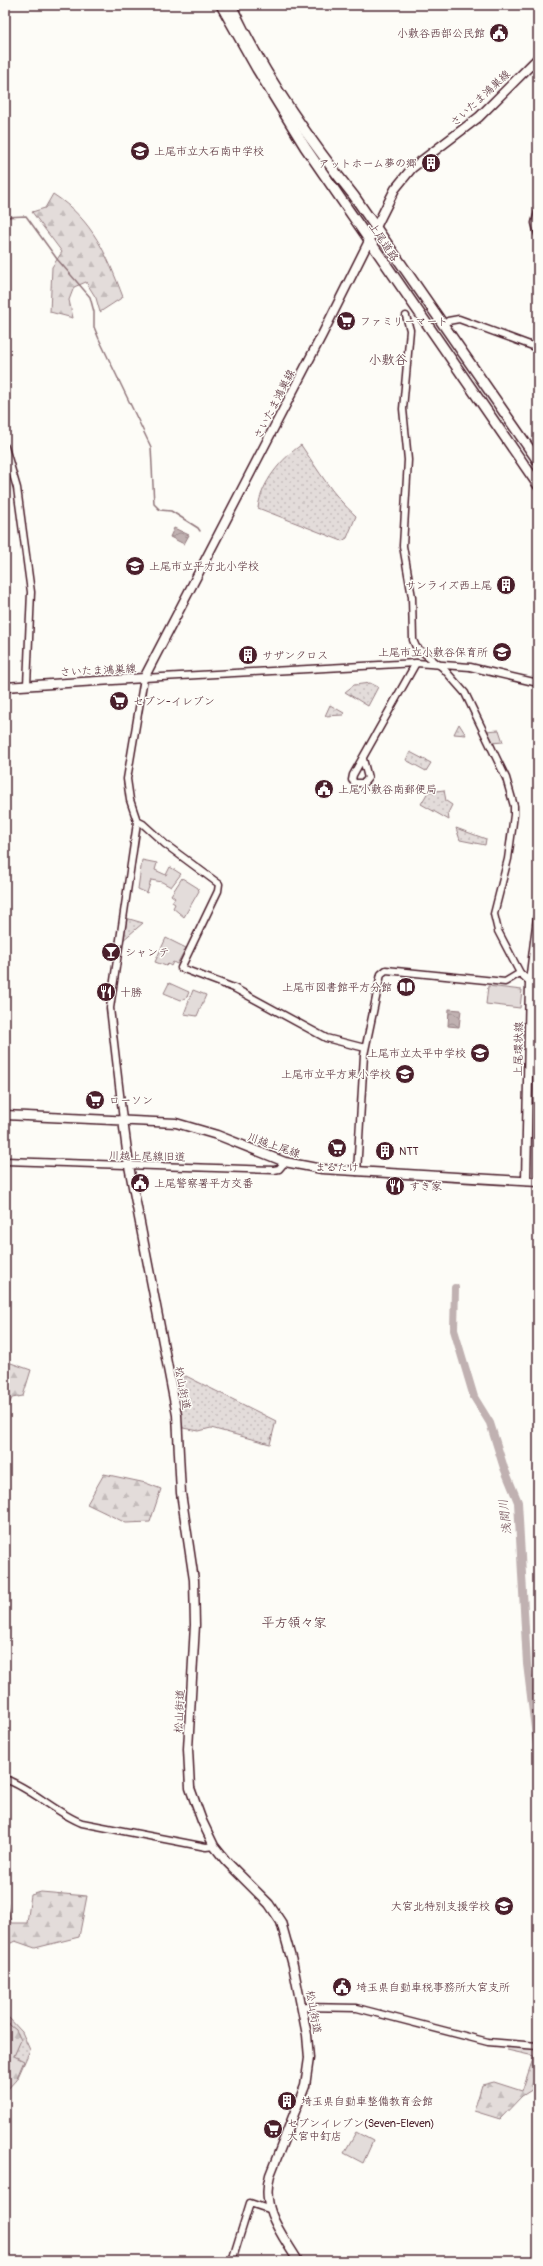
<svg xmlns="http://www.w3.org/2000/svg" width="543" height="2266" font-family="Pangolin,'Klee One',sans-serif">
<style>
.grass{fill:url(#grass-dots);stroke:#967e82}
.forest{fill:url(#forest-firs);stroke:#967e82}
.garden{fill:#e3dcda;stroke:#967e82}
.water{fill:url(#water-waves);stroke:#91777b}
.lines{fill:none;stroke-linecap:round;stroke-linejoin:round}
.stream{stroke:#91777b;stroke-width:1.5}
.river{stroke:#c0b1b1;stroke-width:8}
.minor-casing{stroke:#4a1f2b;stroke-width:9}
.major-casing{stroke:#4a1f2b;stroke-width:11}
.highway-casing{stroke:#4a1f2b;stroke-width:12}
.minor{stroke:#fdfcf7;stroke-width:6}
.major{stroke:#fdfcf7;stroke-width:8}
.highway{stroke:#fdfcf7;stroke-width:9}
.labels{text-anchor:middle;stroke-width:3;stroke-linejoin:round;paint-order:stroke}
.poi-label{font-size:11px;fill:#4a1f2b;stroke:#fdfcf7;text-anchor:start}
.street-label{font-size:11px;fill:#4a1f2b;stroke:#fdfcf7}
.water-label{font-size:12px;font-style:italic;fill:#73525a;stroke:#fdfcf7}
.quarter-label{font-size:13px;fill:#4a1f2b;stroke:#fdfcf7}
</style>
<defs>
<pattern id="grass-dots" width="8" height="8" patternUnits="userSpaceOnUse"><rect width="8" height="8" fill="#e3dcda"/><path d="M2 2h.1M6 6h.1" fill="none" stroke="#c4bcbb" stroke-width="1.8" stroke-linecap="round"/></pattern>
<pattern id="forest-firs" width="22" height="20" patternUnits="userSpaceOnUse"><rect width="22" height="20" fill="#e3dcda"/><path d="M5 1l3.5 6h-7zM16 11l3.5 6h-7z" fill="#c4bcbb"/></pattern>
<pattern id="water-waves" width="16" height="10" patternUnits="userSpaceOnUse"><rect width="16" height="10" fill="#c0b1b1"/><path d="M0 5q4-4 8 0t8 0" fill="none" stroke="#9e8f90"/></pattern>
</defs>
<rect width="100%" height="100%" fill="#fdfcf7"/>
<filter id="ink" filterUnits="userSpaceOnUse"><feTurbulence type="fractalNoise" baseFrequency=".025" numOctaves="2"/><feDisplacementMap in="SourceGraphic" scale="8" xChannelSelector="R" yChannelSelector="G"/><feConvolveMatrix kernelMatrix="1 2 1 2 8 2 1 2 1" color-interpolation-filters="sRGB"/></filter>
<g filter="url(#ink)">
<g class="grass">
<path d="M301 445C318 470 333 496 356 516L347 538 342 541 258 508C261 483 281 459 301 445Z"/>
<path d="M370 683 378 687 368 706 345 692 354 685Z"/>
<path d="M330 705 344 713 343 715 325 716Z"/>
<path d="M459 724 466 735 454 734Z"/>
<path d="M410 752 431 763 426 771 406 760Z"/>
<path d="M444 790 446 801 452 805 448 813 449 820 421 804 428 792Z"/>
<path d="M456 828 486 839 485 845 460 840Z"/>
<path d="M126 918 143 923 122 941Z"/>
<path d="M186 1376 276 1421 270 1444 211 1428 199 1431 183 1428 175 1383Z"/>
<path d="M5 2017H8L22 2032 30 2050 18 2077H5Z"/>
</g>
<g class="forest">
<path d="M53 194C93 220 107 255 123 297L100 312 96 298 86 282 74 287 69 300 73 318 50 312 52 267 62 252 32 212 45 208Z"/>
<path d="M5 1361 31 1370 23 1396 12 1398 5 1414Z"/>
<path d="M104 1474 146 1483 161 1489 150 1522 126 1523 87 1504Z"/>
<path d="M41 1892 87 1896 79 1937 35 1948 15 1941 5 1946V1895L11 1923H27L31 1895Z"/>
<path d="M5 2021 16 2030 21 2040 14 2056 24 2061 16 2080 5 2092Z"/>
<path d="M507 2046 538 2049V2086L522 2096 500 2119 474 2111 482 2085 494 2082 522 2091 534 2056 507 2050Z"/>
</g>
<g class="garden">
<path d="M499 730 503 742 491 743 485 731Z"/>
<path d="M142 860 157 863 155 870 166 875 170 867 181 874 171 887 162 882 151 880 147 893 138 889Z"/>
<path d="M182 878 198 888 199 891 184 917 173 908 175 904 172 902 175 898 171 895Z"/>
<path d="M166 938 186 948 177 964 173 962 171 966 168 964 166 966 155 962Z"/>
<path d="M169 983 189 992 187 997 181 1000 164 993Z"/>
<path d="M488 986 522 990 520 1008 486 1004Z"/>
<path d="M193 990 206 995 197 1016 184 1014Z"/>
<path d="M356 2132 373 2141 363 2163 344 2153Z"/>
</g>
<g class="water">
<path d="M174 528 189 535 184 544 170 537Z"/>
<path d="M449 1009 461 1010 459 1027 448 1026Z"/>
</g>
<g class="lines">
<path class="stream" d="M5 217 26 216 57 259 90 297 94 312V327L99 339 151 447 154 504 160 510 171 511 198 528 200 531"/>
<path class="river" d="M455 1288 454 1330 474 1397 490 1423 504 1468 518 1502 527 1664 538 1753"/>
<defs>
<g id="minor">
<path d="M538 212 535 223 538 234"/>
<path d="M406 316 410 330 403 409 408 460 403 546 412 597 413 640 416 647 443 668 465 693 506 778 514 806V815L508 859 494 914 498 931 520 973 530 982 538 984"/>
<path d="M448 321 459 319 538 348"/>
<path d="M5 447 17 488 31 592 27 685"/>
<path d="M363 759 368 778 364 783H355L352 780 353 775 416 663"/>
<path d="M137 821 143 824 165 844 219 884 218 891 181 968 234 988 326 1038 365 1048"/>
<path d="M123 1120 110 1008 136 830 137 821 130 800 127 779 144 678 416 663 470 667 538 683"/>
<path d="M5 1161 274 1170 279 1169 285 1162"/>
<path d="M357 1172 364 1055 381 974 386 970 505 982 520 973"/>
<path d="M5 1779C33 1789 54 1812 82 1823L206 1847 214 1846"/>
<path d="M302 2007 357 2008 488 2042 538 2046"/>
<path d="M232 2261 250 2203 268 2209"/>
</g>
<g id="major">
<path d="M5 687 144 678 322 335 395 189 412 168 479 117 538 58"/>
<path d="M5 1115 176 1123 217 1135 285 1162 322 1169 538 1182"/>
<path d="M123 1120 129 1166 177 1415 181 1493 194 1580 195 1625 188 1749 190 1788 202 1821 214 1846 226 1861 269 1904 281 1922 293 1965 307 2035 309 2058 305 2086 270 2175C260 2209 282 2234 298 2261"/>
<path d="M526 1181 530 982 538 917"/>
</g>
<g id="highway">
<path d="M221 5 257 69 305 147 538 485"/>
<path d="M231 5C263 74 307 137 354 196L538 461"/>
</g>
</defs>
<use href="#minor" class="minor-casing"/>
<use href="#major" class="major-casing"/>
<use href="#highway" class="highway-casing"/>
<use href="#minor" class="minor"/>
<use href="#major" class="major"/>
<use href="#highway" class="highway"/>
</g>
</g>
<defs>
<symbol id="civic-disc" viewBox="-11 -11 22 22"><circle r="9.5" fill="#4a1f2b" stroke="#fdfcf7"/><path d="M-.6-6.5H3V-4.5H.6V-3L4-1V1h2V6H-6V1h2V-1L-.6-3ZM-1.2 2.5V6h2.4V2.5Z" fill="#fff"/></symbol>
<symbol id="school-disc" viewBox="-11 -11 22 22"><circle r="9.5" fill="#4a1f2b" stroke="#fdfcf7"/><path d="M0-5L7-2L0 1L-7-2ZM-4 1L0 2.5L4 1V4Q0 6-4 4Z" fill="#fff"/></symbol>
<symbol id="building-disc" viewBox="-11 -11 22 22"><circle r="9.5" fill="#4a1f2b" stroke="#fdfcf7"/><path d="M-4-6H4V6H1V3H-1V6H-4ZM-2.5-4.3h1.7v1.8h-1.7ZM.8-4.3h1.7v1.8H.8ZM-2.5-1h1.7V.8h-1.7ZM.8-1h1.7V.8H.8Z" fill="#fff"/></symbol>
<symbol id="supermarket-disc" viewBox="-11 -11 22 22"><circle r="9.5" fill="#4a1f2b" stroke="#fdfcf7"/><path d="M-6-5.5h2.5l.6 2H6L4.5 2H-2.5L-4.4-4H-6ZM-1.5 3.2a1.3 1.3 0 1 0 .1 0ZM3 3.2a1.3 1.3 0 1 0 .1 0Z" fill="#fff"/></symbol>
<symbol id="bar-disc" viewBox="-11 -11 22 22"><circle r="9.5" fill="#4a1f2b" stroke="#fdfcf7"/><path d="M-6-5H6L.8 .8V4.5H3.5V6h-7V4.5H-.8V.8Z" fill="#fff"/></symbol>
<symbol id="library-disc" viewBox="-11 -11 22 22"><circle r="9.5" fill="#4a1f2b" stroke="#fdfcf7"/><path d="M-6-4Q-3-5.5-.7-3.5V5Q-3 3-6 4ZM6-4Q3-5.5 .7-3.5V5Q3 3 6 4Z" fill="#fff"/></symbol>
<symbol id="restaurant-disc" viewBox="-11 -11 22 22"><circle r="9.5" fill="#4a1f2b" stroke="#fdfcf7"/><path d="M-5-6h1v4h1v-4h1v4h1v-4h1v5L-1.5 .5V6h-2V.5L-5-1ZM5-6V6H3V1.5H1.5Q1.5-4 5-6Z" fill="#fff"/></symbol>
</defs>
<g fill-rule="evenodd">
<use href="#civic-disc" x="488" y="22" width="22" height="22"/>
<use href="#school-disc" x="129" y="140" width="22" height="22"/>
<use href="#building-disc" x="420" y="152" width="22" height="22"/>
<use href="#supermarket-disc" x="335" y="310" width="22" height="22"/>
<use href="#school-disc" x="124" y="555" width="22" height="22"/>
<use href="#building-disc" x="495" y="574" width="22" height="22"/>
<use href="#school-disc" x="491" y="641" width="22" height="22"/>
<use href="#building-disc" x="237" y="644" width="22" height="22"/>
<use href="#supermarket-disc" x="108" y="690" width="22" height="22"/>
<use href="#civic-disc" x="313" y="778" width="22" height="22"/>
<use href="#bar-disc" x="100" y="941" width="22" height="22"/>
<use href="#library-disc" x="395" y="976" width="22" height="22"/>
<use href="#restaurant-disc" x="95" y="981" width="22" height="22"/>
<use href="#school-disc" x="469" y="1042" width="22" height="22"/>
<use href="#school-disc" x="394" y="1063" width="22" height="22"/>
<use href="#supermarket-disc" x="84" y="1089" width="22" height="22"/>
<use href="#supermarket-disc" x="326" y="1137" width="22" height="22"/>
<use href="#building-disc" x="374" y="1140" width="22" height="22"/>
<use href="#civic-disc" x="129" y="1172" width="22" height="22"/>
<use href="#restaurant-disc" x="384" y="1175" width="22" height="22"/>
<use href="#school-disc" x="493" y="1895" width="22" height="22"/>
<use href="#civic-disc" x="331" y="1976" width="22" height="22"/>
<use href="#building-disc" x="276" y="2090" width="22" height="22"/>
<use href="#supermarket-disc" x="262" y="2118" width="22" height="22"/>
</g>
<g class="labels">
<g class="poi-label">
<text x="485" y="37" text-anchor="end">小敷谷西部公民館</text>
<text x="154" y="155">上尾市立大石南中学校</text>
<text x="417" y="167" text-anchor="end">アットホーム夢の郷</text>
<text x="360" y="325">ファミリーマート</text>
<text x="149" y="570">上尾市立平方北小学校</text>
<text x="492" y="589" text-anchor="end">サンライズ西上尾</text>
<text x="488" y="656" text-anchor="end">上尾市立小敷谷保育所</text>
<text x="262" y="659">サザンクロス</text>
<text x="133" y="705">セブン-イレブン</text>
<text x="338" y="793">上尾小敷谷南郵便局</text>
<text x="125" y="956">シャンテ</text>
<text x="392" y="991" text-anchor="end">上尾市図書館平方分館</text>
<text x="120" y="996">十勝</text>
<text x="466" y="1057" text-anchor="end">上尾市立太平中学校</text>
<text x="391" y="1078" text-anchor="end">上尾市立平方東小学校</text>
<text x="109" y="1104">ローソン</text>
<text x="399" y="1155">NTT</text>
<text x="337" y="1171" text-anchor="middle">まるたけ</text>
<text x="154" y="1187">上尾警察署平方交番</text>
<text x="409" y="1190">すき家</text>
<text x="490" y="1910" text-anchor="end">大宮北特別支援学校</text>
<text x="356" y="1991">埼玉県自動車税事務所大宮支所</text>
<text x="301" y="2105">埼玉県自動車整備教育会館</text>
<text x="287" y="2127">セブンイレブン(Seven-Eleven)<tspan x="287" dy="13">大宮中釘店</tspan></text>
</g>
<g class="street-label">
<text transform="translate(480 98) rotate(-43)" y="4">さいたま鴻巣線</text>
<text transform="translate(384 242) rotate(56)" y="4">上尾道路</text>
<text transform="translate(274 404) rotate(-63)" y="4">さいたま鴻巣線</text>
<text transform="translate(98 670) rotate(-3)" y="4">さいたま鴻巣線</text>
<text transform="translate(518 1049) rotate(-89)" y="4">上尾環状線</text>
<text transform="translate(274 1145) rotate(19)" y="4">川越上尾線</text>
<text transform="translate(147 1156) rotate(1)" y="4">川越上尾線旧道</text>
<text transform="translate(183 1388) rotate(79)" y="4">松山街道</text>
<text transform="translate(179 1711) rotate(-87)" y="4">松山街道</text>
<text transform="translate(314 2012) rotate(80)" y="4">松山街道</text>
</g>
<g class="water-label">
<text transform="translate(505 1517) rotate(-97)" y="4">浅間川</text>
</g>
<g class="quarter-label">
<text x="388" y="364">小敷谷</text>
<text x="294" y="1627">平方領々家</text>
</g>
</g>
<rect width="543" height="2266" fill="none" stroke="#fdfcf7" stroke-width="20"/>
<rect x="10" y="10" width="523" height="2246" fill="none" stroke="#4a1f2b" stroke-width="1.5" filter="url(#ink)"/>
</svg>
